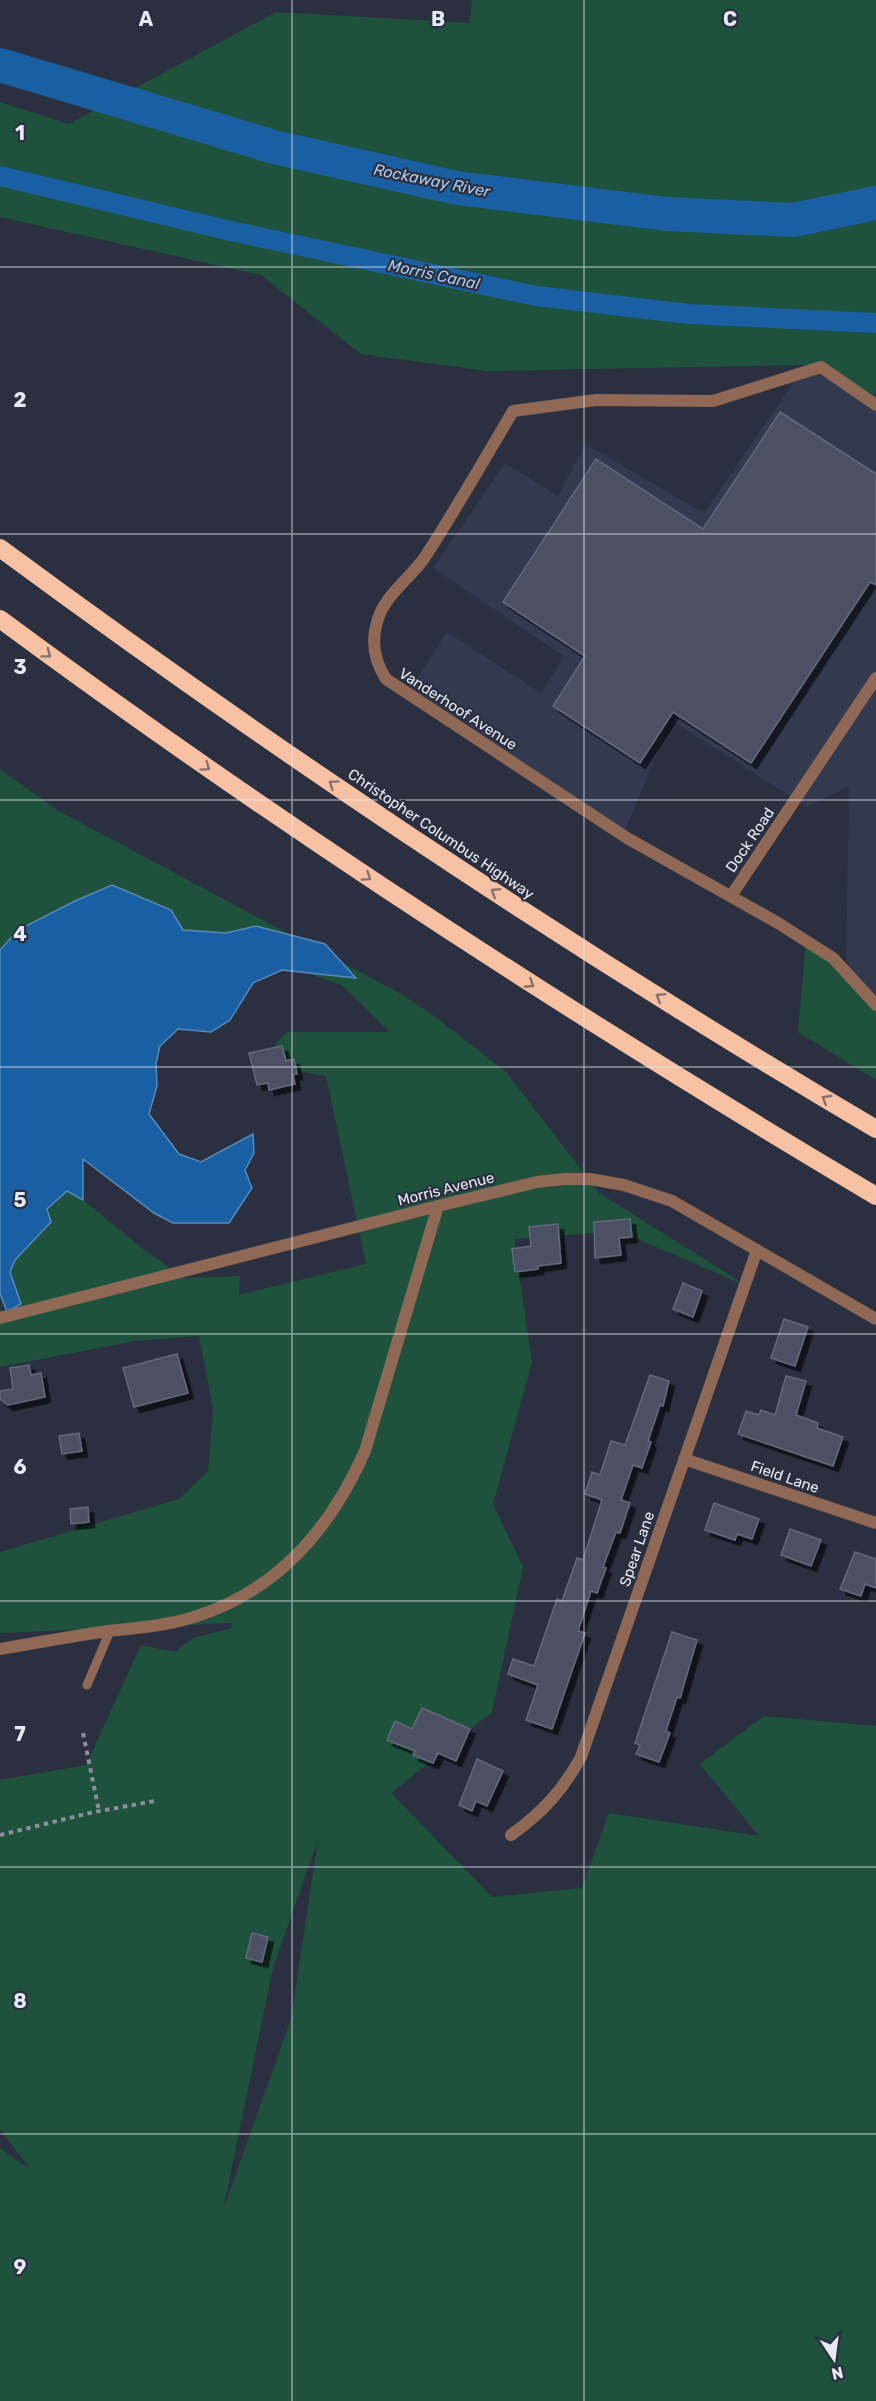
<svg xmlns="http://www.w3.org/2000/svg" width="876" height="2401" font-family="Rubik,sans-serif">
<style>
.built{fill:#33394f}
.green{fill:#1e523d;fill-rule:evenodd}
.water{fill:#1a5fa2;stroke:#5889bb;stroke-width:1.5}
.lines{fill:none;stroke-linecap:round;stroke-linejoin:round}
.canal{stroke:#1a5fa2;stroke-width:20}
.river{stroke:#1a5fa2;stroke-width:34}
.building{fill:#4c5162;stroke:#63687a;stroke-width:1.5;filter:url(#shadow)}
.path{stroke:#8b8f9c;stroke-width:4;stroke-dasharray:4.5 4.5;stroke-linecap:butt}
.service{stroke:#8f6956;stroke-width:9}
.minor{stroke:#8f6956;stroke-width:12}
.tertiary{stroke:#8f6956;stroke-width:12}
.motorway{stroke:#f9c1a4;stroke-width:18}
.oneway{stroke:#88716d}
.grid{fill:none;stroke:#e7eaf5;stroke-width:1.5;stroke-opacity:0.55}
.labels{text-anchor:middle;stroke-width:4.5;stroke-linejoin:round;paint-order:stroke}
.street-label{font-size:15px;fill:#e7eaf5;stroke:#2b3040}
.water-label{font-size:16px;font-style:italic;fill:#a8c9ee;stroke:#2b3040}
.grid-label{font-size:20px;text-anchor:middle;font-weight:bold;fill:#e7eaf5;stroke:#2b3040;stroke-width:4.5;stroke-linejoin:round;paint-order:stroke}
</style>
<defs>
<filter id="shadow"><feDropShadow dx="5.5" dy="5.5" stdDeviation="0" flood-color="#0009"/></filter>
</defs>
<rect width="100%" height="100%" fill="#2b3040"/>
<path class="built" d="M806 365 876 395V998L846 970 849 786 807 807 671 720 623 835 405 696 447 632 541 693 564 656 433 568 505 463 558 496 585 444 704 513Z"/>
<g class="green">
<path d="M472 0H876V395L806 365 487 371 361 354 261 275 0 217V102L69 124 276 12 470 23Z"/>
<path d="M0 769 57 810 401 994 434 1016 506 1072 599 1193 747 1286 619 1231 514 1239 532 1362 493 1504 523 1567 492 1712 391 1793 492 1897 582 1888 609 1813 759 1836 700 1764 764 1716 876 1726V2401H0V2148L31 2170 0 2129V1780L86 1765 141 1645 175 1652 193 1638 232 1628 231 1623 0 1633V1552L179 1499 208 1471 213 1409 199 1336 135 1341 0 1367V1309L7 1312 21 1303 10 1272C23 1241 43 1213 67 1190L83 1200 143 1249 185 1278 240 1276 239 1295 366 1264 326 1076 257 1064 287 1032H390L342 985 269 960 0 995ZM318 1840 291 2019 223 2210 273 1968Z"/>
<path d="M806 942 876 998V1080L798 1032Z"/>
</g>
<path class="water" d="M112 885 171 910 183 930 226 933 256 926 325 944 356 978 282 970 253 983 230 1020 211 1032 178 1029 160 1046 156 1063 157 1086 149 1114 179 1154 201 1162 253 1134 254 1153 245 1170 252 1188 229 1223H173L154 1213 83 1159V1200L67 1191 47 1209 51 1222 15 1260 10 1272 21 1304 7 1312 0 1294V950L18 930 75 901Z"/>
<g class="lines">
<path class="canal" d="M0 176 231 231 536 296 689 314 876 323"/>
<path class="river" d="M0 65 274 147 457 188 667 214 793 220 876 203"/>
</g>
<g class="building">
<path d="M780 412 876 474V585L870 582 751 763 673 712 640 763 553 706 585 656 503 602 596 459 703 529Z"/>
<path d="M282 1046 286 1061 294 1059 297 1074 293 1075 295 1084 269 1090 268 1083 257 1085 249 1053Z"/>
<path d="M630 1219 632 1237 619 1238 621 1255 595 1258 594 1222Z"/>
<path d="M558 1224 561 1263 538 1266V1269L515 1272 512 1249 531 1246 529 1227Z"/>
<path d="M683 1283 702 1291 693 1317 673 1309Z"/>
<path d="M784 1319 808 1327 795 1366 771 1358Z"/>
<path d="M177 1354 188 1393 134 1407 123 1368Z"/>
<path d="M29 1365 31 1375 41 1373 45 1397 8 1405 0 1399V1391L13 1389 10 1368Z"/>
<path d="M650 1375 669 1381 663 1406 660 1405 648 1441 651 1442 642 1468 633 1465 621 1500 630 1503 620 1533 616 1532 603 1567 606 1568 597 1593 591 1591 578 1631 585 1633 552 1729 526 1720 538 1685 508 1674 513 1659 534 1666 557 1599 562 1601 577 1558 583 1560 602 1500 585 1494 592 1472 600 1475 611 1441 625 1445Z"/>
<path d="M786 1376 806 1381 796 1415 818 1423 817 1428 843 1437 833 1466 738 1434 746 1411 759 1415 761 1410 775 1415Z"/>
<path d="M79 1433 82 1451 62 1454 59 1436Z"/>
<path d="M714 1503 759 1519 752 1539 737 1534 735 1540 705 1530Z"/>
<path d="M88 1507 89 1522 71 1524 70 1509Z"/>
<path d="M790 1529 821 1540 811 1566 781 1555Z"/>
<path d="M855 1552 876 1559V1588L865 1584 861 1596 840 1589Z"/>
<path d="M672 1632 697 1640 680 1698 677 1697 666 1731 670 1733 659 1762 636 1754 640 1745 635 1743Z"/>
<path d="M422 1708 470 1729 456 1761 438 1753 433 1763 413 1755 415 1751 387 1740 395 1721 412 1729Z"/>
<path d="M477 1759 503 1771 487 1806 476 1801 472 1811 459 1805Z"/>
<path d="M252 1933 268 1937 262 1962 246 1958Z"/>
</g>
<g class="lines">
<g class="path">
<path d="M83 1733 99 1811"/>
<path d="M0 1835 94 1812 155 1801"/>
</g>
<path class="service" d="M87 1685 110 1631"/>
<g class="minor">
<path d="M876 405 821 367 713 401 596 400 513 411C484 460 456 509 425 557 410 579 384 595 377 622 371 642 375 662 386 679L627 838 778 923 833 958 876 1005"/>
<path d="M731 896 876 678"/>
<path d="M684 1459 876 1523"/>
<path d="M0 1649C36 1643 72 1636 108 1631 137 1628 165 1626 194 1617 278 1591 331 1528 365 1451L438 1206"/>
<path d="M511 1835C542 1813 563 1790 581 1757L757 1250"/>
</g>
<path class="tertiary" d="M0 1318 438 1206 537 1182 564 1179H590L624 1185 672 1201 876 1319"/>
<g class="motorway">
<path d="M0 548C282 756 574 951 876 1129"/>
<path d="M0 619C281 827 575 1017 876 1196"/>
</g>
</g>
<defs><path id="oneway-chevron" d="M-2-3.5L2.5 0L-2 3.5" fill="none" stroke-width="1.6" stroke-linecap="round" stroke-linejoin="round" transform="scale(1.5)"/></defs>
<g class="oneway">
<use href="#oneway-chevron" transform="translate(47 654) rotate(37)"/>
<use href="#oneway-chevron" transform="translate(206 767) rotate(35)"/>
<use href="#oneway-chevron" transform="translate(333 784) rotate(-145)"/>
<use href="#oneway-chevron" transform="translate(367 877) rotate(34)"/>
<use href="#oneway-chevron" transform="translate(495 892) rotate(-148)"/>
<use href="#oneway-chevron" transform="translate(530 984) rotate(33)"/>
<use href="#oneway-chevron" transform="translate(660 997) rotate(-148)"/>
<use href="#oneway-chevron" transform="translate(826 1099) rotate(-149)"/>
</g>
<path class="grid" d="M292 0V2401M584 0V2401M0 267H876M0 534H876M0 800H876M0 1067H876M0 1334H876M0 1601H876M0 1867H876M0 2134H876"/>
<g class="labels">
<g class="street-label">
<text transform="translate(458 709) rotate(33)" y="5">Vanderhoof Avenue</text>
<text transform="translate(441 834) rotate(34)" y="5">Christopher Columbus Highway</text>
<text transform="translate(750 840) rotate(-56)" y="5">Dock Road</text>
<text transform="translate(446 1189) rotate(-14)" y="5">Morris Avenue</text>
<text transform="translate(785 1477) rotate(19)" y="5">Field Lane</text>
<text transform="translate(637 1549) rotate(-71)" y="5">Spear Lane</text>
</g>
<g class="water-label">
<text transform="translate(432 180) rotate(11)" y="6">Rockaway River</text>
<text transform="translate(434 274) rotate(12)" y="6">Morris Canal</text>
</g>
</g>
<g class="grid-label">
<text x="146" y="26">A</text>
<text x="438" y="26">B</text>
<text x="730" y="26">C</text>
<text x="20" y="140">1</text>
<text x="20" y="407">2</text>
<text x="20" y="674">3</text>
<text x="20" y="941">4</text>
<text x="20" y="1207">5</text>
<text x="20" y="1474">6</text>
<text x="20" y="1741">7</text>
<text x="20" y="2008">8</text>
<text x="20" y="2274">9</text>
</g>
<g transform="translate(834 2359) rotate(167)" stroke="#2b3040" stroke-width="4.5" paint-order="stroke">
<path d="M0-4.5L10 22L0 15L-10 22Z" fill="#e7eaf5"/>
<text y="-9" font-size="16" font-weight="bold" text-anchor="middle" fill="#e7eaf5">N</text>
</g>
</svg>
